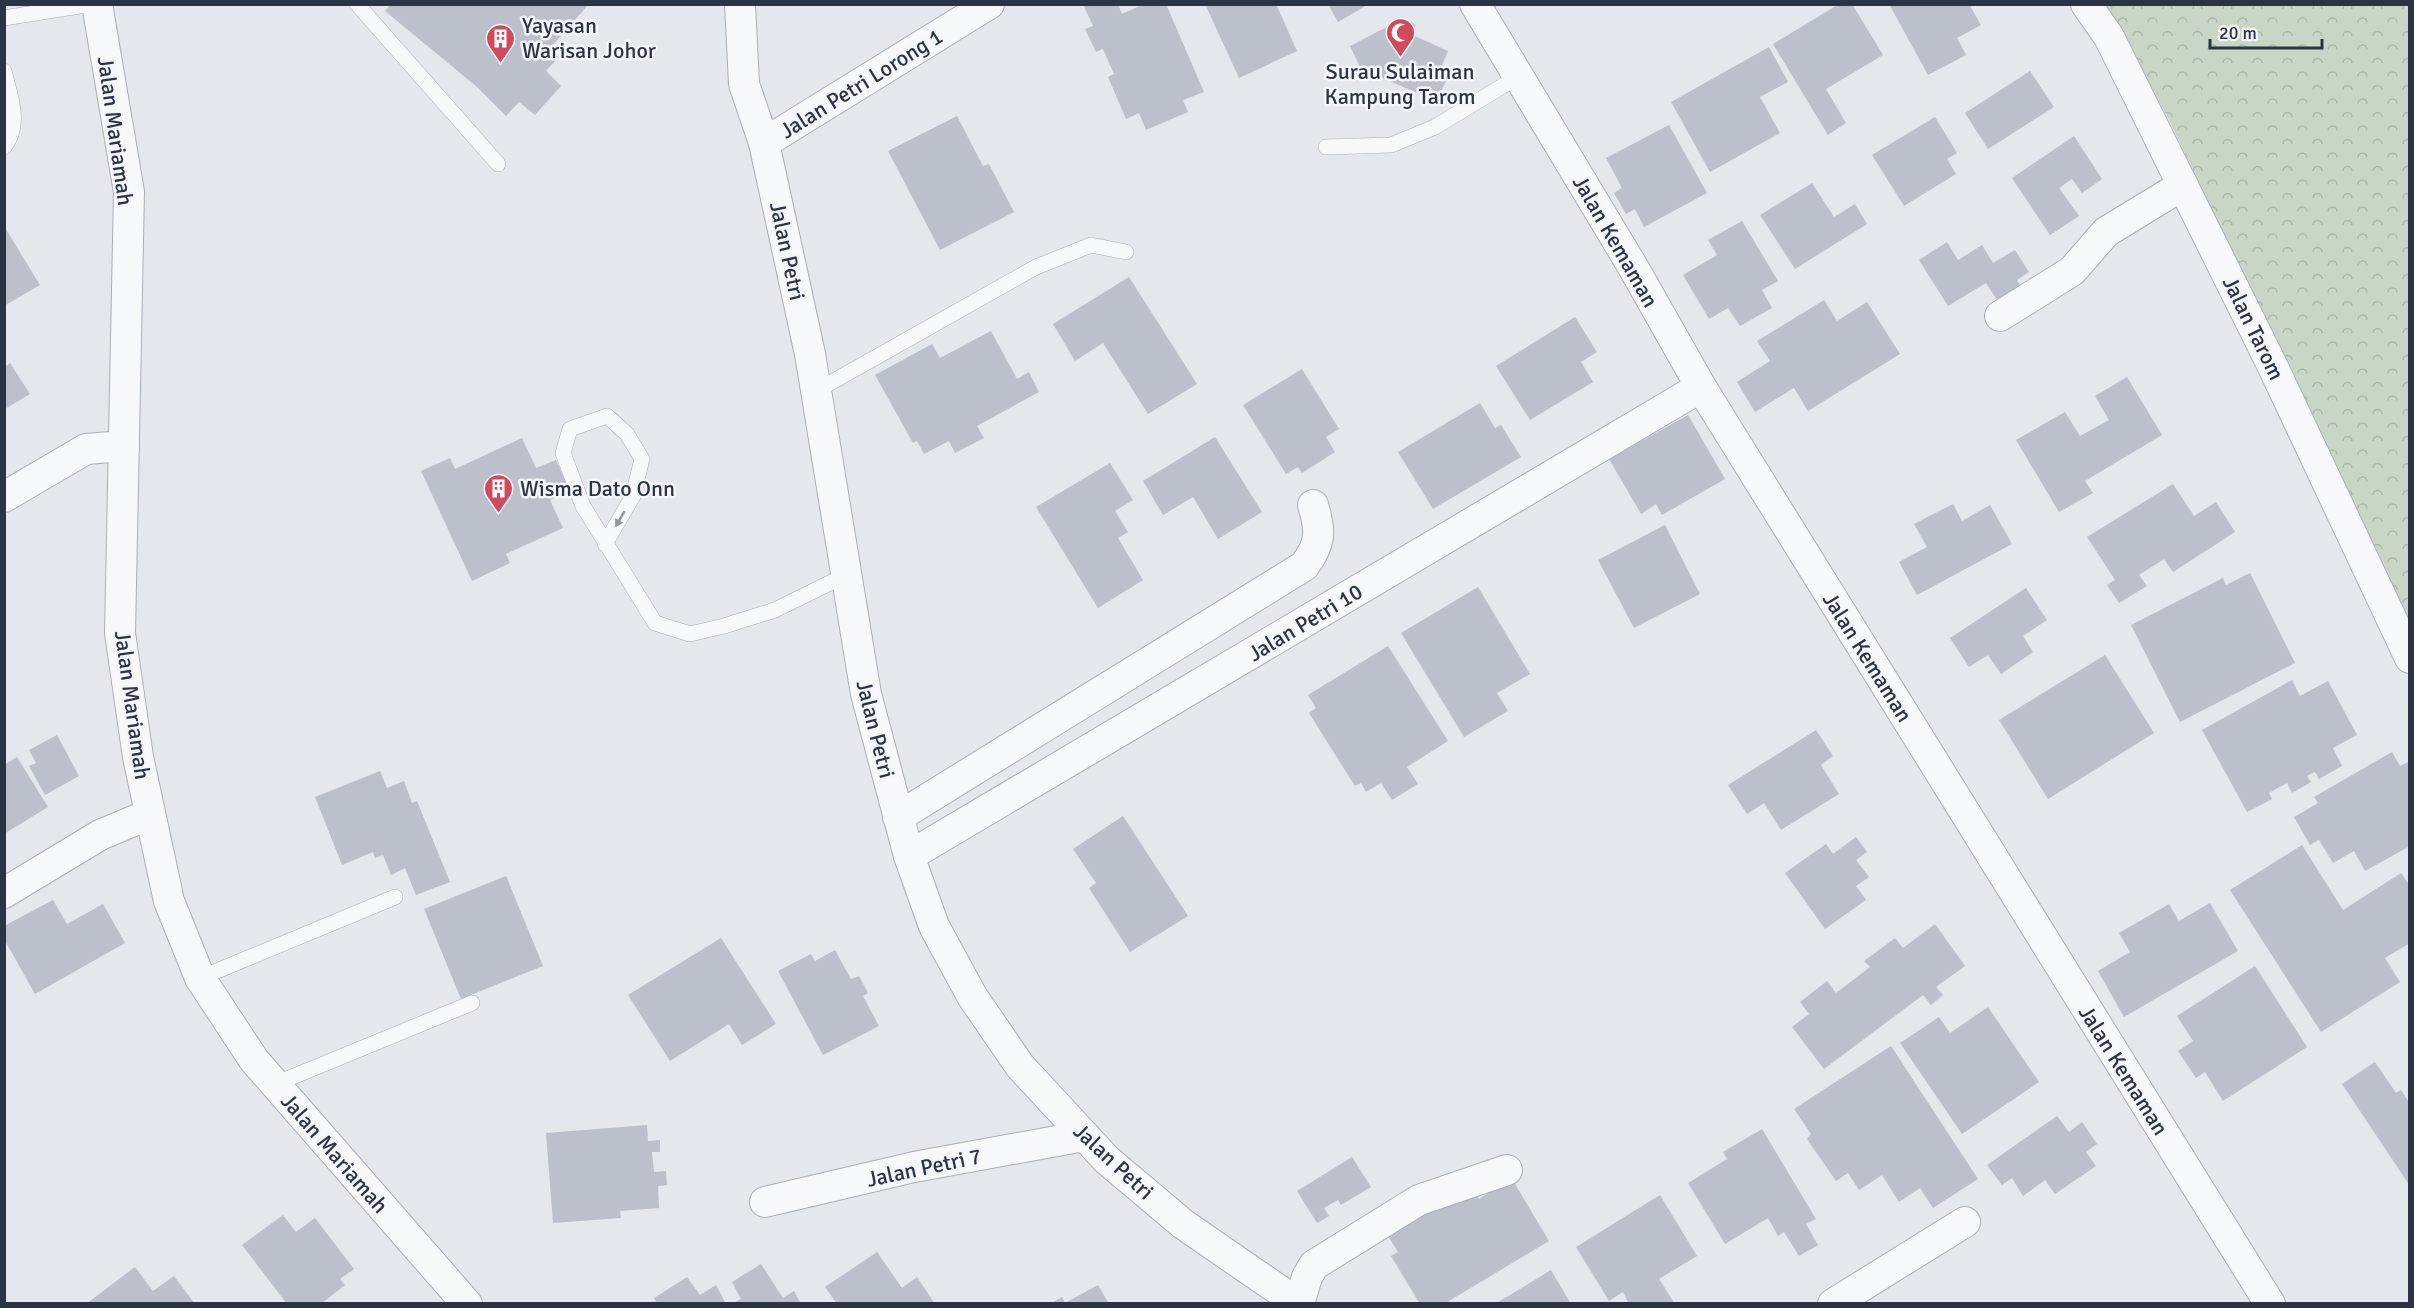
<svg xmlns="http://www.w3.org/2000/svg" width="2414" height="1308" font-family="Signika,sans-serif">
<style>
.forest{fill:url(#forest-crowns)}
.building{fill:#bbc0ca}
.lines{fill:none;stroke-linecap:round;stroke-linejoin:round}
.service-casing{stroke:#a9aeb7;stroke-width:16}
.minor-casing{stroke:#a9aeb7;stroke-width:32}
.service{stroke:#f7f8fa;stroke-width:15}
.minor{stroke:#f7f8fa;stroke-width:30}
.oneway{fill:#9196a0}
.labels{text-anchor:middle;stroke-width:5;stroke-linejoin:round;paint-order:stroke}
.poi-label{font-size:22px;fill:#2b3445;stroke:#f4f6f9;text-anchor:start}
.street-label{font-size:22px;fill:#2b3445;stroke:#f4f6f9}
</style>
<defs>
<pattern id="forest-crowns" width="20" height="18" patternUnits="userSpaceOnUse" patternTransform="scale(1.5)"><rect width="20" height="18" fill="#c9d6c5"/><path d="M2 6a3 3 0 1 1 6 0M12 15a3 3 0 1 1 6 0" fill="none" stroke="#adb8ab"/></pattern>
</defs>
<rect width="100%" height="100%" fill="#e4e7ec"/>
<path class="forest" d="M2104 5H2409V621L2168 118Z"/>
<g class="building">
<path d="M391 4H589L550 48 559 57 546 71 561 86 535 115 519 102 506 116 477 87 385 11Z"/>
<path d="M1083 4H1118L1122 14 1144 4H1166L1204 92 1183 100 1188 112 1146 130 1139 113 1126 119 1108 77 1114 74 1103 49 1096 52 1085 29 1093 26Z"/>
<path d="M1205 4H1276L1297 51 1239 78Z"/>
<path d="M1328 4H1369L1338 22Z"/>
<path d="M1839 4H1852L1883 55 1826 89 1846 123 1828 135 1773 44Z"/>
<path d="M1889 4H1969L1981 25 1957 38 1966 55 1928 75Z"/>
<path d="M1404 18 1416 25 1408 33 1448 51 1442 65 1452 70 1436 101 1361 69 1350 46Z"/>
<path d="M1769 47 1788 82 1760 97 1780 133 1710 172 1671 102Z"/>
<path d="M2030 71 2054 107 1988 149 1965 113Z"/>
<path d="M957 116 983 166 989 164 1014 212 940 250 888 151Z"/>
<path d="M1935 117 1957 153 1947 159 1956 174 1904 206 1872 155Z"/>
<path d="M1669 125 1707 193 1644 227 1635 209 1626 214 1614 193 1622 188 1606 158Z"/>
<path d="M2074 136 2102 179 2082 193 2072 179 2059 188 2079 216 2050 235 2012 178Z"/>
<path d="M1812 183 1834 217 1855 204 1867 224 1795 269 1760 215Z"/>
<path d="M1742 221 1778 281 1762 290 1772 308 1740 326 1728 308 1709 319 1683 275 1717 255 1708 240Z"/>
<path d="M4 226 40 285 4 306Z"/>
<path d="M1947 242 1958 260 1982 245 1993 263 2015 250 2029 272 2017 280 2024 291 2001 306 1986 283 1948 306 1919 260Z"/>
<path d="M1129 277 1197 384 1148 414 1103 343 1075 361 1053 324Z"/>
<path d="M1824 300 1837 321 1867 302 1900 354 1808 411 1794 388 1755 412 1737 382 1770 361 1757 341Z"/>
<path d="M1575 317 1597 352 1581 362 1593 382 1530 420 1496 366Z"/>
<path d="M991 331 1017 379 1029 372 1039 392 977 426 984 438 955 453 949 441 924 454 917 441 913 443 875 375 932 344 940 358Z"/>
<path d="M10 363 30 394 5 409V367Z"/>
<path d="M1302 369 1339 429 1326 437 1335 452 1302 473 1298 467 1286 474 1243 405Z"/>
<path d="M2127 377 2162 435 2085 481 2093 493 2059 512 2016 440 2065 412 2080 436 2109 420 2095 396Z"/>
<path d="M1480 403 1495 428 1501 425 1521 457 1433 509 1398 452Z"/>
<path d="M1688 415 1725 479 1662 515 1656 504 1641 514 1609 459Z"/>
<path d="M1215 437 1262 512 1218 539 1193 497 1163 515 1143 481Z"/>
<path d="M522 438 536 468 556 460 570 491 550 500 563 528 506 554 510 563 472 581 421 471 450 458 455 469Z"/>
<path d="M1110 463 1133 500 1115 511 1128 532 1118 538 1143 580 1098 608 1036 507Z"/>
<path d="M2173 484 2194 516 2216 502 2235 532 2173 572 2164 559 2139 575 2147 586 2119 603 2107 585 2115 580 2087 537Z"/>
<path d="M1953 504 1962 521 1990 505 2012 544 1917 595 1899 562 1927 547 1914 524Z"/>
<path d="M1665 525 1700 594 1634 628 1598 560Z"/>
<path d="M2250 573 2295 663 2180 722 2131 625 2223 578 2226 585Z"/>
<path d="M1478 587 1530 674 1497 693 1508 711 1464 737 1401 633Z"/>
<path d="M2026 588 2047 620 2023 636 2033 652 2001 674 1988 655 1969 667 1950 638Z"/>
<path d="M1388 646 1448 741 1407 767 1418 784 1392 800 1381 783 1366 792 1361 783 1355 786 1309 713 1316 708 1308 695Z"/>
<path d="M2105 655 2154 733 2048 799 1999 720Z"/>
<path d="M2292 680 2300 696 2328 681 2357 735 2333 748 2342 766 2319 779 2315 772 2307 776 2311 782 2292 793 2287 783 2269 793 2272 799 2247 812 2202 730Z"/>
<path d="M1816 730 1833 756 1821 765 1839 794 1781 830 1764 803 1747 814 1728 785Z"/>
<path d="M57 735 79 776 45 795 29 766 36 763 29 750Z"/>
<path d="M2392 752 2400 766 2410 761V846L2365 871 2354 851 2333 863 2319 840 2310 845 2294 817 2318 803 2314 797Z"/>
<path d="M17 757 48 807 4 834V765Z"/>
<path d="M380 771 387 788 404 781 412 803 417 801 450 882 416 895 405 868 391 875 383 855 375 858 373 852 342 865 315 797Z"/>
<path d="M1123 816 1188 916 1130 952 1089 888 1096 883 1073 849Z"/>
<path d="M1856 837 1867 852 1856 860 1869 877 1856 886 1866 900 1825 929 1785 873 1826 844 1833 854Z"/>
<path d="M2302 845 2343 910 2401 873 2410 886V943L2385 958 2400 982 2321 1032 2230 890Z"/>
<path d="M506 876 543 966 461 999 424 909Z"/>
<path d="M53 900 67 924 103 904 125 943 35 994 4 939V926Z"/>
<path d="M2210 903 2238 951 2124 1017 2098 971 2130 952 2119 933 2169 904 2179 921Z"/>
<path d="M1935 924 1965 966 1936 987 1943 995 1931 1005 1923 995 1824 1069 1792 1027 1809 1014 1800 1002 1827 981 1836 993 1870 967 1864 961 1895 938 1903 948Z"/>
<path d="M721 938 776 1024 742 1045 729 1024 670 1061 628 995Z"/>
<path d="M835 950 851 979 859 976 868 993 863 996 879 1026 823 1055 778 971 811 954 815 961Z"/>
<path d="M2255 966 2307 1047 2223 1101 2205 1072 2196 1078 2178 1051 2193 1041 2177 1016Z"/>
<path d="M1988 1007 2039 1082 1962 1134 1900 1043 1939 1017 1950 1033Z"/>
<path d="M1891 1046 1978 1179 1933 1208 1920 1188 1899 1202 1882 1175 1859 1190 1848 1173 1836 1181 1807 1139 1811 1134 1794 1109Z"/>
<path d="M2375 1062 2396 1093 2401 1090 2410 1104V1186L2342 1084Z"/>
<path d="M2057 1116 2069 1132 2082 1122 2097 1144 2086 1152 2096 1166 2055 1194 2045 1180 2023 1196 2012 1178 2002 1185 1987 1165Z"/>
<path d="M647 1125 648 1141 660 1140V1152H652L654 1172 666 1171 667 1185 658 1186 659 1208 620 1211 621 1218 553 1223 546 1133Z"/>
<path d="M1762 1129 1816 1219 1806 1224 1818 1245 1799 1256 1784 1232 1778 1236 1768 1218 1725 1244 1688 1183 1727 1159 1723 1152Z"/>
<path d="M1352 1157 1371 1187 1341 1205 1338 1200 1324 1208 1329 1216 1317 1223 1297 1191Z"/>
<path d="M1512 1179 1549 1241 1444 1304H1420L1391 1256 1398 1252 1386 1233 1469 1184 1479 1199Z"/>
<path d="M1660 1195 1697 1256 1659 1279 1675 1304H1629L1623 1292 1609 1301 1576 1247Z"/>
<path d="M283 1215 296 1232 315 1218 354 1269 340 1279 345 1285 321 1304H287L242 1245Z"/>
<path d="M877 1252 902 1288 917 1277 935 1304H837L825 1287Z"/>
<path d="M761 1264 783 1298 794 1291 801 1304H732L741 1299 732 1282Z"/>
<path d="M135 1267 153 1291 174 1276 195 1304H86Z"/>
<path d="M1551 1270 1571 1304H1495Z"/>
<path d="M687 1277 700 1295 716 1285 726 1304H657L654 1298Z"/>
<path d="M1098 1285 1109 1304H1050L1062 1297 1065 1303Z"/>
</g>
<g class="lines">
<defs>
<g id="service">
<path d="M357 4 498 164"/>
<path d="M4 18 92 4"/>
<path d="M4 71C10 95 22 126 4 147"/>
<path d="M1326 147 1391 145 1435 127 1519 76"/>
<path d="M816 391 1036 267 1091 245 1126 252"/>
<path d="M605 544 633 496 642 459 627 434 607 416 570 429 563 453 583 506 655 623 690 634 724 626 775 610 846 575"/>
<path d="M200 978 395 897"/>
<path d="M275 1084 472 1003"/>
</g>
<g id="minor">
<path d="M97 4 129 192 120 633 138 757 169 901 200 978 254 1060 467 1304"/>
<path d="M740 4 744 84 764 143 810 354 866 694 909 856 934 926 972 996 1020 1066 1107 1160 1183 1224 1299 1304 1307 1277 1314 1265 1419 1200 1507 1170"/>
<path d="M1475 4 1633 267 1701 387 2270 1304"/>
<path d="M2086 4 2109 37 2273 367 2410 658"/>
<path d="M764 143 989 4"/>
<path d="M2000 316 2072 271 2106 232 2183 185"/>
<path d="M4 497 86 449 124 446"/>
<path d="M898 817 1304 566C1321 544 1321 531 1313 505"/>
<path d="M909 856 1701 387"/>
<path d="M4 893 100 835 150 814"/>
<path d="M765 1202 914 1167 1084 1136"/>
<path d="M1833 1304 1965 1222"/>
</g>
</defs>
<use href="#service" class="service-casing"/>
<use href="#minor" class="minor-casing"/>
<use href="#service" class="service"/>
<use href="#minor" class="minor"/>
</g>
<defs><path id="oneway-solid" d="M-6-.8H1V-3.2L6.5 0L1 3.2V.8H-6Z" transform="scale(1.5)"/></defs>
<use class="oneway" href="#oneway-solid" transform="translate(620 519) rotate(120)"/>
<defs>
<symbol id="mosque-pin" viewBox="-11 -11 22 30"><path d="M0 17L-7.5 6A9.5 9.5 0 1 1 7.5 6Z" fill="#d1495b" stroke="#f4f6f9"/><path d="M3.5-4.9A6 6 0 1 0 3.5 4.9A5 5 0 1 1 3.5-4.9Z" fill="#fff"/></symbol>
<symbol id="building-pin" viewBox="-11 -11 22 30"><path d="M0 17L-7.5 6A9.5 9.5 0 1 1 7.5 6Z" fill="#d1495b" stroke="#f4f6f9"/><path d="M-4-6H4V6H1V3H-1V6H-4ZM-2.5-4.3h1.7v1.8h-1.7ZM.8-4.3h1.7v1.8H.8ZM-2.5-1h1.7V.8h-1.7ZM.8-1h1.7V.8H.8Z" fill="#fff"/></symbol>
</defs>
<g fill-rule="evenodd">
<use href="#mosque-pin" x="1384" y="16" width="33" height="45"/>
<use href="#building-pin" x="484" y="22" width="33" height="45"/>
<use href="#building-pin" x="482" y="472" width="33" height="45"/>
</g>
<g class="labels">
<g class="poi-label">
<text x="522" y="33">Yayasan<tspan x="522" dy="25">Warisan Johor</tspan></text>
<text x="1400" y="79" text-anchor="middle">Surau Sulaiman<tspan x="1400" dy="25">Kampung Tarom</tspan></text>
<text x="520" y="496">Wisma Dato Onn</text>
</g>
<g class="street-label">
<text transform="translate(861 83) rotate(-32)" y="8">Jalan Petri Lorong 1</text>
<text transform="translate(116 131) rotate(82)" y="8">Jalan Mariamah</text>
<text transform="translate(1616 241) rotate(60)" y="8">Jalan Kemaman</text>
<text transform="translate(788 251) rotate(78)" y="8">Jalan Petri</text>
<text transform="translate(2254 328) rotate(64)" y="8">Jalan Tarom</text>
<text transform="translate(1305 622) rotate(-31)" y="8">Jalan Petri 10</text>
<text transform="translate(1868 657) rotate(58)" y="8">Jalan Kemaman</text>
<text transform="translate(133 705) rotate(82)" y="8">Jalan Mariamah</text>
<text transform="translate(876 729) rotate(76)" y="8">Jalan Petri</text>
<text transform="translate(2124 1070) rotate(58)" y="8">Jalan Kemaman</text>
<text transform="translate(335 1153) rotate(49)" y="8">Jalan Mariamah</text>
<text transform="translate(1114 1161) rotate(43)" y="8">Jalan Petri</text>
<text transform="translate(924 1167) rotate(-12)" y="8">Jalan Petri 7</text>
</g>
</g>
<rect width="2414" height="1308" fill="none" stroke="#2b3445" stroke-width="12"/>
<path d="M2210 39v9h112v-9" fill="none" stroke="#2b3445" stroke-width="3"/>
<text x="2219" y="39" font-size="18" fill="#2b3445" stroke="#f4f6f9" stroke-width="4.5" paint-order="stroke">20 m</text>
</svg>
